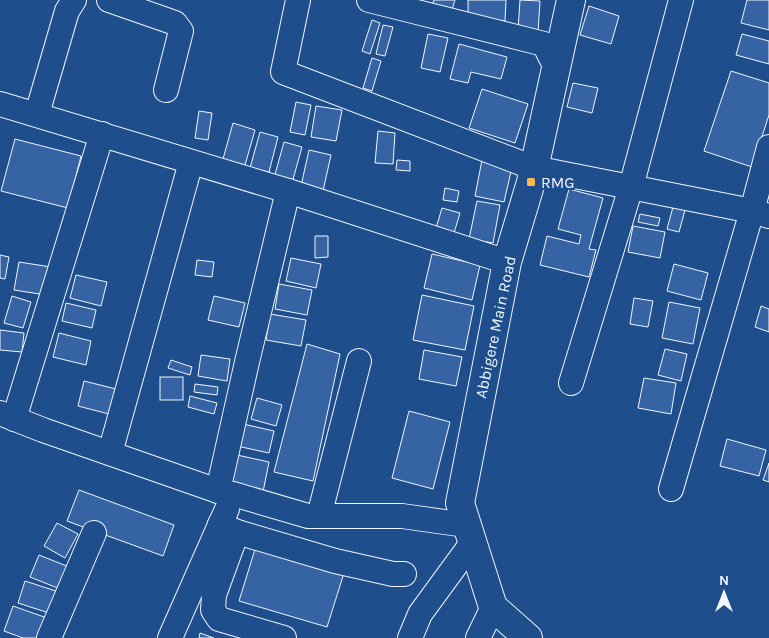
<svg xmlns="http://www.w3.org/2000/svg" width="769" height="638" font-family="Karla,sans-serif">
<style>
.building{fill:#3563a3;stroke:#f2f6ff}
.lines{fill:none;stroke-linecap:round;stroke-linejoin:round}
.minor-casing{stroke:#f2f6ff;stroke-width:26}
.major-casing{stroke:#f2f6ff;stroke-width:30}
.minor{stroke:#1f4e8c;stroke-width:24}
.major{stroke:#1f4e8c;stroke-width:28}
.poi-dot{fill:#ffb74d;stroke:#1f4e8c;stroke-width:2}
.labels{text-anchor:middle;stroke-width:4;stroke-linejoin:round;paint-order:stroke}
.poi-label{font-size:16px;fill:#f2f6ff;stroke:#1f4e8c;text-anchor:start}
.street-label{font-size:16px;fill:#f2f6ff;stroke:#1f4e8c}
</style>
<rect width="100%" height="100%" fill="#1f4e8c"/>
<g class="building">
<path d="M434 0H455L452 10 432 5Z"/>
<path d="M468 0H506L505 21 468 19Z"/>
<path d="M520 0 540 1 538 32 518 30Z"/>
<path d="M747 0H769V30L741 23Z"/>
<path d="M589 6 619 16 611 44 580 35Z"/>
<path d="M372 20 380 23 370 54 362 51Z"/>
<path d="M383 25 393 27 385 56 376 54Z"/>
<path d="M428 34 448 38 440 72 421 68Z"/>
<path d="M742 34 769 41V64L736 55Z"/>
<path d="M459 44 507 57 501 79 471 72 468 83 450 79Z"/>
<path d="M372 58 381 61 372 91 363 88Z"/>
<path d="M731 71 769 83V115L752 167 704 151Z"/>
<path d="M573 83 598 88 592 113 567 107Z"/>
<path d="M482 89 528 104 515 143 469 128Z"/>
<path d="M296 102 311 105 305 135 290 132Z"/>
<path d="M316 106 342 110 336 141 311 137Z"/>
<path d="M199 111 212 113 208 140 195 138Z"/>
<path d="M233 123 255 130 245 165 223 159Z"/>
<path d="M378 131 395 133 393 164 375 163Z"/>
<path d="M260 132 278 137 269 172 250 168Z"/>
<path d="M15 139 81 156 68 208 1 191Z"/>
<path d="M284 142 302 147 292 183 274 178Z"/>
<path d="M309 150 331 155 323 191 301 186Z"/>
<path d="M397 160 410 161V171L396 170Z"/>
<path d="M482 160 512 167 504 202 475 196Z"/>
<path d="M445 188 459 191 457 202 443 200Z"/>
<path d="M569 189 603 198 589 249 596 250 589 277 540 265 547 236 579 244 581 235 558 229Z"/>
<path d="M477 201 500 205 493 243 469 239Z"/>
<path d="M673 207 685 210 679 232 667 229Z"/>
<path d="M442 208 460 213 454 233 436 228Z"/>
<path d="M640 214 660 218 658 226 638 222Z"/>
<path d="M633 226 665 232 660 258 628 252Z"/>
<path d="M315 236H328V257L315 258Z"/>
<path d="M432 254 480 265 472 300 424 288Z"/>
<path d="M0 255 9 257 5 279 0 278Z"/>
<path d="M291 258 321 264 316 288 286 281Z"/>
<path d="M197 260 214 262 212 277 195 275Z"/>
<path d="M19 262 51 267 46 295 14 290Z"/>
<path d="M674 264 708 273 701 300 667 291Z"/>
<path d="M76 275 107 282 101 306 70 298Z"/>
<path d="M279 284 312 290 307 315 275 309Z"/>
<path d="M422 295 474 306 465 350 413 340Z"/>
<path d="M12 296 31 302 23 328 4 323Z"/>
<path d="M214 296 245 303 239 327 208 320Z"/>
<path d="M634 298 653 301 648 327 630 324Z"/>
<path d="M669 302 700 308 693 344 662 338Z"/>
<path d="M66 303 96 310 92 328 62 321Z"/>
<path d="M761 306 769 309V332L755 327Z"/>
<path d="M270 314 306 320 301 346 266 340Z"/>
<path d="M0 330 24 333 22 352 0 350Z"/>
<path d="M59 333 91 341 86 365 53 357Z"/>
<path d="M307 344 340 354 313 481 274 472Z"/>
<path d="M665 349 687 354 681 381 658 375Z"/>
<path d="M424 350 462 357 456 386 419 379Z"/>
<path d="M201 355 230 359 227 381 198 376Z"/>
<path d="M171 360 192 367 190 375 168 368Z"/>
<rect x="160" y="377" width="23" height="23"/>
<path d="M644 378 676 383 671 414 638 408Z"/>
<path d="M84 381 116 389 109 414 78 406Z"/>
<path d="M195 384 218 387 217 395 194 392Z"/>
<path d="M190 396 217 403 214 414 188 407Z"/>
<path d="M257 398 282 405 276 426 251 419Z"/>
<path d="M409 411 450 422 433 489 392 478Z"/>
<path d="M243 424 274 431 269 453 237 446Z"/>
<path d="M727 439 766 450 759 476 720 466Z"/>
<path d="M237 455 269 462 263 492 231 485Z"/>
<path d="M769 463V482L763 480Z"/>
<path d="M79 490 174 525 163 556 67 521Z"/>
<path d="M57 523 78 534 65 558 44 546Z"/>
<path d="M256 546 344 573 327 627 239 601Z"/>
<path d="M39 555 69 567 60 589 30 577Z"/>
<path d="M25 581 56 591 49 613 18 603Z"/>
<path d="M13 606 47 618 39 638H23L4 631Z"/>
<path d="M200 633 214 638H199Z"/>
</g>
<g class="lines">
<defs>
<g id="minor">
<path d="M109 0 175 23 181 31 166 90"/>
<path d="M298 0 283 72 534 168 752 211 769 216"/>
<path d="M369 0 544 44 556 68"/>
<path d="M0 104 288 191 507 262"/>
<path d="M37 114 67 11 74 0"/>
<path d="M571 383 631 187 681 0"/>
<path d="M0 413 43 430 218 491 233 494 308 516H402L466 525"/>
<path d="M14 419 102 134"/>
<path d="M110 453 191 162"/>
<path d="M671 489 752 211 769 147"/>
<path d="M218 491 247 362 288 191"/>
<path d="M319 516 359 361"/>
<path d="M220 524 237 532 214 595 213 610 219 619 284 638"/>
<path d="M237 532 335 561 393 574H404"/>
<path d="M49 638 94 533"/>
<path d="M170 638 227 509"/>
<path d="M410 638 420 614 472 543"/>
<path d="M478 638 493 607"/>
</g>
<path id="major" d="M528 638 493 607 460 503 507 262 531 182 571 0"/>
</defs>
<use href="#minor" class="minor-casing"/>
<use href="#major" class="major-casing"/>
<use href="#minor" class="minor"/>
<use href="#major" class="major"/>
</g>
<rect class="poi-dot" x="526" y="177" width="10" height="10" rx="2.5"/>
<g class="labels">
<g class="poi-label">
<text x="541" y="188">RMG</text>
</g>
<g class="street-label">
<text transform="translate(495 327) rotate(-78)" y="6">Abbigere Main Road</text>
</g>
</g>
<g transform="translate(724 593)" stroke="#1f4e8c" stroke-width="4" paint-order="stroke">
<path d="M0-4L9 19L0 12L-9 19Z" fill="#f2f6ff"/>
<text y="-8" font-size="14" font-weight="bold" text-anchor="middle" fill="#f2f6ff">N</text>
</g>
</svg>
